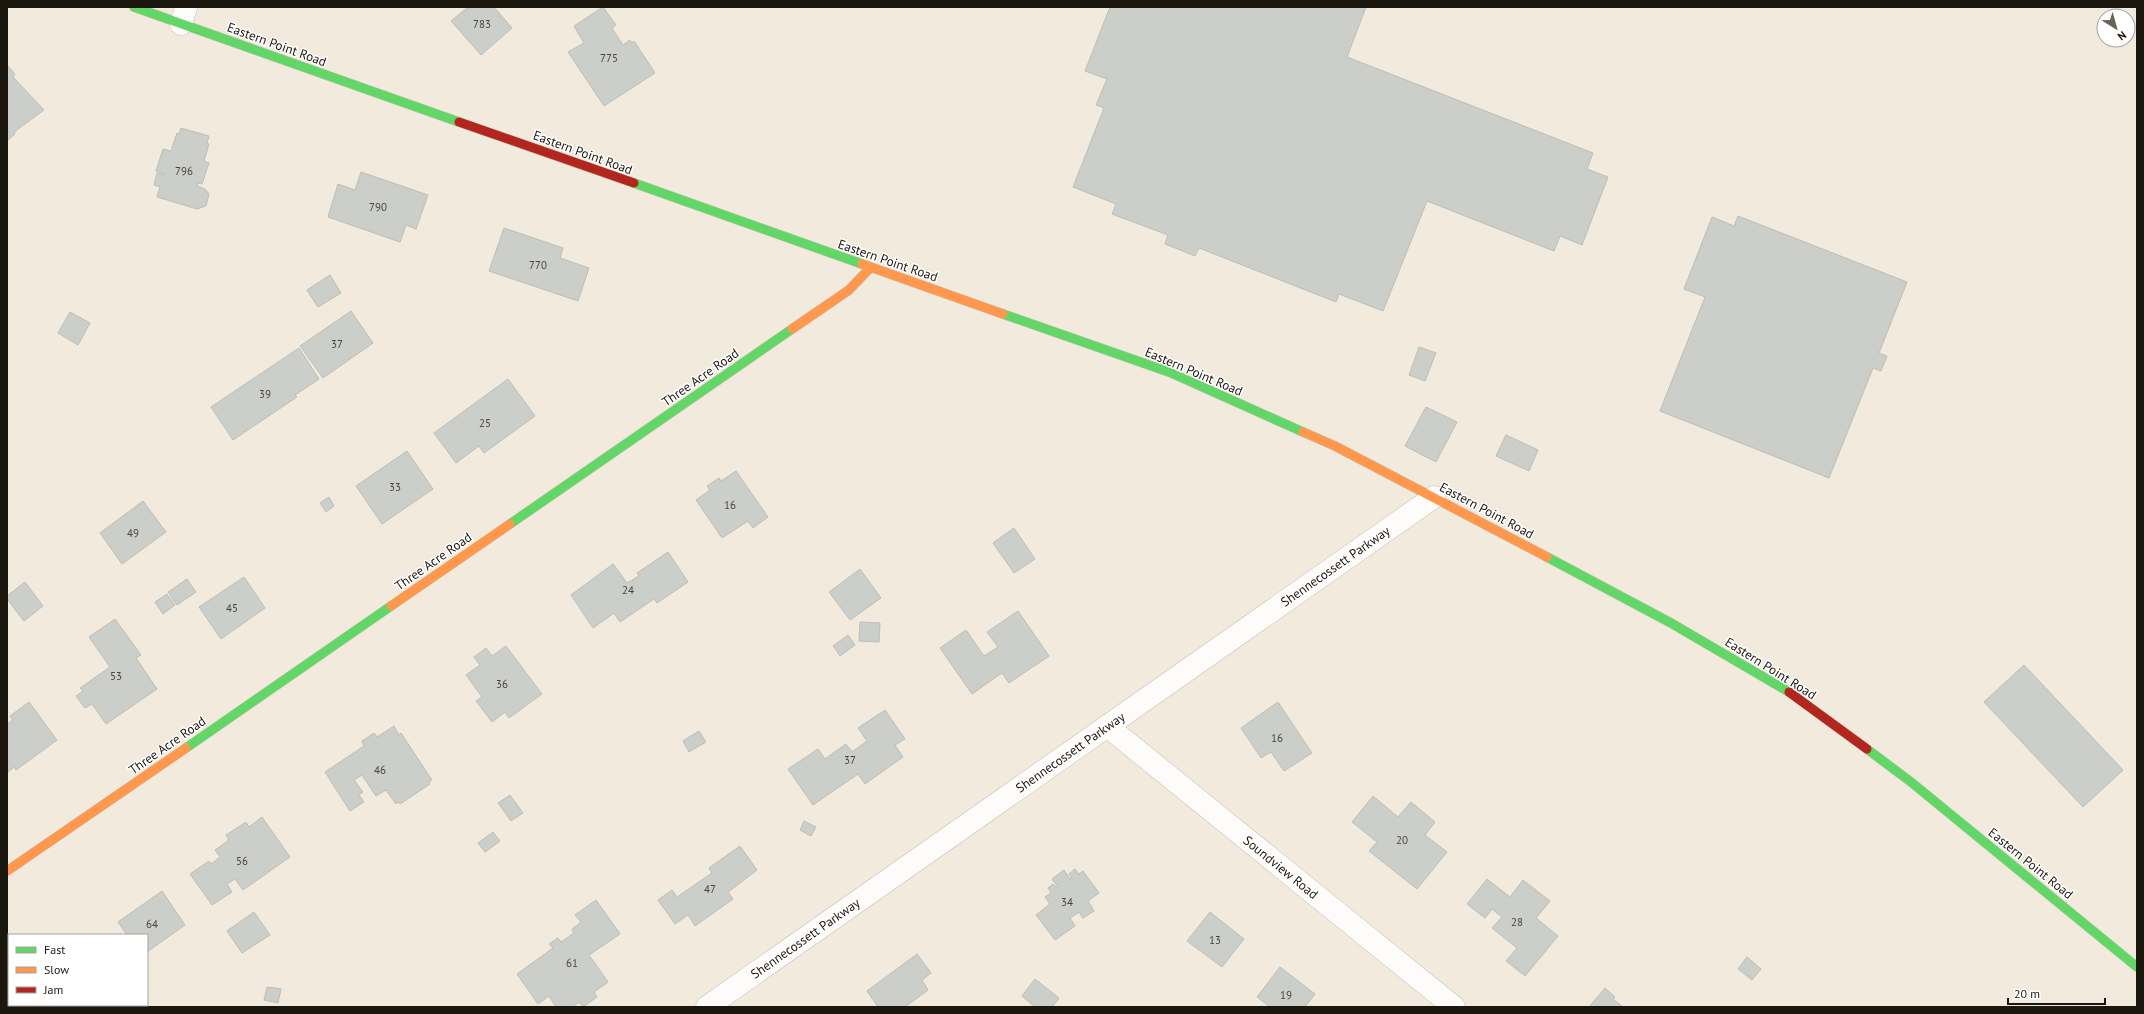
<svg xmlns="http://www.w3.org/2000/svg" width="2144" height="1014" font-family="'PT Sans',sans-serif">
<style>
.building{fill:#cccec9;stroke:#bbbeb9}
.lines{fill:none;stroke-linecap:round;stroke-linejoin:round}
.street-casing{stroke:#c7c1b6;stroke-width:23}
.fast-casing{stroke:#c7c1b6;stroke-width:10}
.slow-casing{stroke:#c7c1b6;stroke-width:10}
.jam-casing{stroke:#c7c1b6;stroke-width:10}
.street{stroke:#fdfcfa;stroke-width:22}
.fast{stroke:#63d668;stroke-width:9}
.slow{stroke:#ff974d;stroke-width:9}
.jam{stroke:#b3261e;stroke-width:9}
.labels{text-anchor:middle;stroke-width:3;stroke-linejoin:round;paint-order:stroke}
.number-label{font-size:11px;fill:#48453d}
.street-label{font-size:13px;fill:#1c170e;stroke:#fff}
</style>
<rect width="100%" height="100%" fill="#f2eadc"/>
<g class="building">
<path d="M468 7H494L512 28 481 55 451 21Z"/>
<path d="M603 7 616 25 612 28 623 45 630 40 632 43 634 41 655 73 604 106 568 52 584 43 574 26Z"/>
<path d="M1110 7H1366L1347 57 1593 153 1587 169 1608 177 1582 245 1560 236 1554 251 1427 201 1383 311 1339 294 1336 302 1199 248 1195 256 1165 244 1168 235 1112 214 1116 204 1073 187 1104 108 1096 105 1107 79 1085 71Z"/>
<path d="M7 65 15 74 13 77 44 110 14 132 15 134 7 141Z"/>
<path d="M181 128 209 136 207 143 209 144 204 161 209 163 202 184 198 183 197 186 205 189 209 194 206 206 197 209 157 197 160 187 154 185 157 173 164 175V174L156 171 163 149 171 151 177 133 179 134Z"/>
<path d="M361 172 428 195 416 229 406 225 400 242 328 217 338 184 355 190Z"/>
<path d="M1738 216 1907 282 1879 353 1887 356 1881 371 1873 368 1829 478 1660 411 1705 297 1684 289 1712 217 1734 226Z"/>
<path d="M504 228 563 248 560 258 589 268 578 301 489 271Z"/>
<path d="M330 275 341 293 318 307 307 290Z"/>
<path d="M351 311 373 343 323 378 300 346Z"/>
<path d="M70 312 90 323 78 345 58 333Z"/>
<path d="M1419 347 1436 353 1425 381 1409 375Z"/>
<path d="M299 348 319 379 295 395 297 397 233 440 211 407Z"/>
<path d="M508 379 535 416 484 453 479 446 456 463 434 433Z"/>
<path d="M1426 407 1457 422 1436 462 1405 446Z"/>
<path d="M1506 435 1538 450 1529 471 1496 456Z"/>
<path d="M407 451 433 489 382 524 356 486Z"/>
<path d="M736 471 768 517 753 528 748 521 722 538 696 500 710 490 707 486 719 478 721 481Z"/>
<path d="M329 497 334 506 326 512 320 503Z"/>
<path d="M143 501 166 532 122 564 100 533Z"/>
<path d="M1014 528 1035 559 1014 573 993 543Z"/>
<path d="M668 552 688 582 657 603 654 599 620 622 614 613 593 628 571 595 613 564 627 583 639 576 637 573Z"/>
<path d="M860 569 881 598 850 620 829 592Z"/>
<path d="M244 577 265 608 221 639 199 607Z"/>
<path d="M187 579 196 592 177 605 168 592Z"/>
<path d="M25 582 43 606 24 621 7 599V596Z"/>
<path d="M167 594 175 605 163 614 155 602Z"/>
<path d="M1018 611 1049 656 1009 683 1002 673 972 694 940 648 966 630 984 656 998 647 987 632Z"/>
<path d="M115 619 141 655 136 658 157 689 106 724 92 704 85 708 76 696 83 691 80 688 110 667 89 637Z"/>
<path d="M860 622 880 623 879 642 859 641Z"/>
<path d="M848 635 855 645 840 656 833 646Z"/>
<path d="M506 646 542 694 509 718 505 712 492 722 476 701 482 697 466 675 480 665 474 657 486 648 492 656Z"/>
<path d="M2024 665 2123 770 2083 807 1984 702Z"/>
<path d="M29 702 57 740 16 770 14 767 7 773V724L13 720 10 716Z"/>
<path d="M1278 702 1312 753 1284 771 1271 752 1261 758 1241 728Z"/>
<path d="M885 710 905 739 895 745 903 757 865 784 858 774 813 805 788 769 818 749 825 759 846 744 852 752 867 741 858 728Z"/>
<path d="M394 726 399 735 401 733 432 780 429 782 430 784 400 804 398 802 396 804 386 790 376 796 362 775 354 780 363 792 359 795 364 802 350 811 325 772 364 746 362 741 374 733 377 737Z"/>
<path d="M699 731 706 742 689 752 683 741Z"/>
<path d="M510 795 523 813 511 821 498 803Z"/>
<path d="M1373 796 1398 817 1411 802 1435 822 1425 835 1447 852 1417 889 1369 851 1377 842 1352 822Z"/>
<path d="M262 817 290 857 243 890 235 879 227 884 232 892 212 905 190 874 209 861 211 864 220 857 215 850 229 840 226 835 246 822 249 827Z"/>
<path d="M804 821 816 827 811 836 800 830Z"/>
<path d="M493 832 500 841 485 852 478 843Z"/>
<path d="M740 846 757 870 728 892 733 899 695 926 688 915 675 924 658 900 672 890 677 897 712 873 709 868Z"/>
<path d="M1075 869 1079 874 1083 871 1099 893 1088 901 1094 911 1083 918 1079 912 1070 918 1075 926 1055 940 1036 915 1050 904 1045 897 1051 893 1048 888 1053 884 1057 888 1058 887 1052 879 1064 870 1070 879 1072 878 1069 874Z"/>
<path d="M1487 879 1510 897 1523 880 1550 901 1536 918 1558 936 1525 976 1506 961 1517 948 1492 928 1502 917 1492 909 1485 918 1467 904Z"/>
<path d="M162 891 185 925 147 952V935H127L118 922Z"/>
<path d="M596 900 620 934 589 955 608 982 594 992 597 997 583 1007 579 1002 572 1007H556L549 996 538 1004 517 974 553 948 549 944 558 938 561 942 574 933 572 929 581 922 575 915Z"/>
<path d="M254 912 270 935 242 953 227 931Z"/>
<path d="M1210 912 1244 939 1222 967 1187 941Z"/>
<path d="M917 954 931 973 922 980 928 990 905 1007H878L867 991Z"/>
<path d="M1747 957 1761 969 1752 980 1738 969Z"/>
<path d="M1280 967 1315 994 1305 1007H1270L1257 997Z"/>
<path d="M1035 979 1059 998 1052 1007H1035L1022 996Z"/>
<path d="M267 987 281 989 278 1003 264 1000Z"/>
<path d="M1605 988 1615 997 1613 999 1623 1007H1589Z"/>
<path d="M7 993 9 995V1005H78L75 1007H7Z"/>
</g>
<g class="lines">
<defs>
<g id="street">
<path d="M181 24 186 7"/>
<path d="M1107 726 1454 1007"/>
<path d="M707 1007 1434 497"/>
</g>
<g id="fast">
<path d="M134 7 459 122"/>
<path d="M634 183 862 264"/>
<path d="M1003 314 1169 372 1303 432"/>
<path d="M510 524 792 329"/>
<path d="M1547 557 1671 623 1789 692"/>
<path d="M186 748 391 606"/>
<path d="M1867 749 1911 782 2137 967"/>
</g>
<g id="slow">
<path d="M862 264 1003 314"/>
<path d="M792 329 849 290 870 268"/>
<path d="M1303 432 1335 446 1547 557"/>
<path d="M391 606 510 524"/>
<path d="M7 871 186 748"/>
</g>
<g id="jam">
<path d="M459 122 634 183"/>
<path d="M1789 692 1867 749"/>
</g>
</defs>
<use href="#street" class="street-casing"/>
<use href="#fast" class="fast-casing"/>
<use href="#slow" class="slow-casing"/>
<use href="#jam" class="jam-casing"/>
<use href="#street" class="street"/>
<use href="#fast" class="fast"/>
<use href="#slow" class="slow"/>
<use href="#jam" class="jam"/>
</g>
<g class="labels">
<g class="number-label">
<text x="482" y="28">783</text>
<text x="609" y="62">775</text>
<text x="184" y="175">796</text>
<text x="378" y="211">790</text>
<text x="538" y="269">770</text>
<text x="337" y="348">37</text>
<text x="265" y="398">39</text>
<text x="485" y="427">25</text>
<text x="395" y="491">33</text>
<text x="730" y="509">16</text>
<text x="133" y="537">49</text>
<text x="628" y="594">24</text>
<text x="232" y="612">45</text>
<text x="116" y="680">53</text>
<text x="502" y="688">36</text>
<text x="1277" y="742">16</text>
<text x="850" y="764">37</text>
<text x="380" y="774">46</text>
<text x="1402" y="844">20</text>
<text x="242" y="865">56</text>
<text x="710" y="893">47</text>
<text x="1067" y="906">34</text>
<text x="1517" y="926">28</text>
<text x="152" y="928">64</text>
<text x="1215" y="944">13</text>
<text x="572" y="967">61</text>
<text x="1286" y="999">19</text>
</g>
<g class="street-label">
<text transform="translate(277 44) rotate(20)" y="5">Eastern Point Road</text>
<text transform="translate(583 152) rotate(20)" y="5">Eastern Point Road</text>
<text transform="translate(888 260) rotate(19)" y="5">Eastern Point Road</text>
<text transform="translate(1194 371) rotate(23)" y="5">Eastern Point Road</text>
<text transform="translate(700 377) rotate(-35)" y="5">Three Acre Road</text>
<text transform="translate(1487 510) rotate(28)" y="5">Eastern Point Road</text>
<text transform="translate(433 561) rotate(-35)" y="5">Three Acre Road</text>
<text transform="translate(1335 566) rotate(-35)" y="5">Shennecossett Parkway</text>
<text transform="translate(1771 668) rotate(32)" y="5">Eastern Point Road</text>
<text transform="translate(167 745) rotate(-35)" y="5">Three Acre Road</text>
<text transform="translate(1070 752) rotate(-35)" y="5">Shennecossett Parkway</text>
<text transform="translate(2031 863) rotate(39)" y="5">Eastern Point Road</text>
<text transform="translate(1281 867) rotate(39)" y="5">Soundview Road</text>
<text transform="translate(805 938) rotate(-35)" y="5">Shennecossett Parkway</text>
</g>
</g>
<rect width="2144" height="1014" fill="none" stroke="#1c170e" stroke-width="16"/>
<rect x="8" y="934" width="140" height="72" fill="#ffffff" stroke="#a4a29f"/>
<rect x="16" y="947" width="20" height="6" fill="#63d668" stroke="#a4a29f"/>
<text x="44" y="954" font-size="12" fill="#1c170e">Fast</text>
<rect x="16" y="967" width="20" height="6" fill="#ff974d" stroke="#a4a29f"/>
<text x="44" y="974" font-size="12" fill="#1c170e">Slow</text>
<rect x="16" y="987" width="20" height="6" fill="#b3261e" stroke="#a4a29f"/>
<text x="44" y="994" font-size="12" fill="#1c170e">Jam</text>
<g transform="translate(2116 28) rotate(143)"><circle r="19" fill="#ffffff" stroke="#a4a29f"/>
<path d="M0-3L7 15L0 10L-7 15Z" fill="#676156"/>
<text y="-6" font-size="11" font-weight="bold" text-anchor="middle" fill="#1c170e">N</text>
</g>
<path d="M2008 998v6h97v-6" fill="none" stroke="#1c170e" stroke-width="2"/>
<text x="2014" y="998" font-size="12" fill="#1c170e" stroke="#ffffff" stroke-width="3" paint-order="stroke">20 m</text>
</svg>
